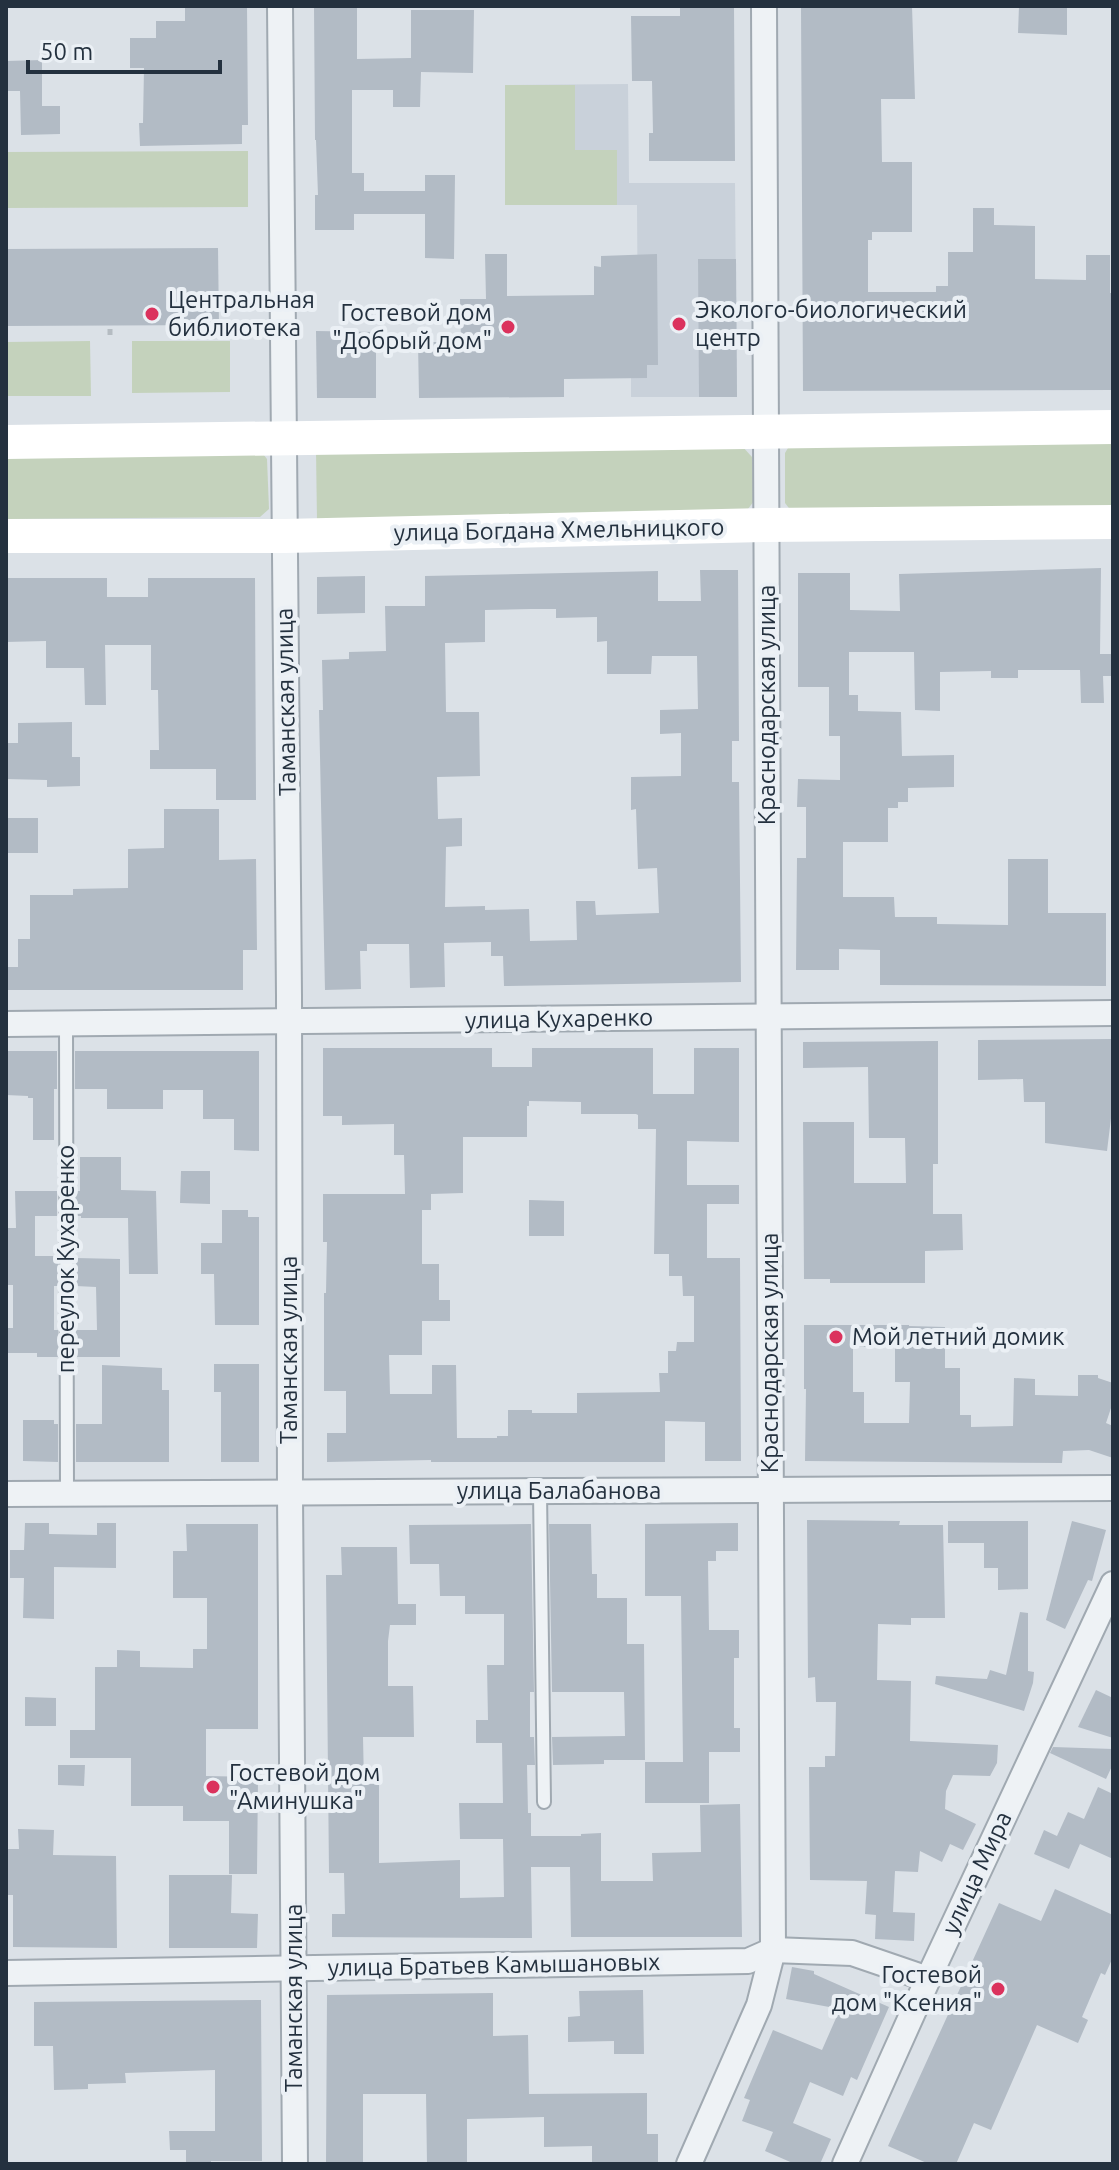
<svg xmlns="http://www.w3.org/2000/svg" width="1119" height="2170" font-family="Ubuntu,sans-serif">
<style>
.built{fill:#c9d1da}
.green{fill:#c4d2bc}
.building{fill:#b2bbc5;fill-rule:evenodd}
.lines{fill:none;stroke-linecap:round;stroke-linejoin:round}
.lane-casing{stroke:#a0a9b1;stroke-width:16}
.street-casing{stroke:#a0a9b1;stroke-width:28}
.path{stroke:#b5bcc2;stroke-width:5;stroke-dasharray:6 6;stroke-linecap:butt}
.lane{stroke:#eef2f5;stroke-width:12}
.street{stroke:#eef2f5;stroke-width:24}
.secondary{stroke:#fff;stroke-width:34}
.poi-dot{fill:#db325d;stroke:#ebf0f5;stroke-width:3}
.labels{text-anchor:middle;stroke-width:8;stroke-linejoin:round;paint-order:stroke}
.poi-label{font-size:24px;fill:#24313f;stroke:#ebf0f5;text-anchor:start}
.street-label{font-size:24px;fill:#24313f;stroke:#ebf0f5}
</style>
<rect width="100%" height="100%" fill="#dbe1e7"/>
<path class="built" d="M628 84 629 183H735L737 397H631V345H638L637 205H505V85Z"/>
<g class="green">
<path d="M505 85H575V150H617V205H505Z"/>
<path d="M248 151V207L6 208V152Z"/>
<path d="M90 341 91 396H6V342Z"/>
<path d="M132 341H230V392L132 393Z"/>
<path d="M1113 441V507L792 512 785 503V453L791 443Z"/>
<path d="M742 446 752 457 754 501 745 513 317 520 316 451Z"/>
<path d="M260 450 267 459 269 509 260 517 6 519V455Z"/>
</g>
<g class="building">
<path d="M185 6H247L248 125H242V144L140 146 139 123H143L144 68H130V38H156V21H185Z"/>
<path d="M314 6H357V59L411 58V10H474L473 73 421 72 420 107H393V90H352V173H364V191H425V175H455L454 259 425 258V214H354V230H315V195H318L316 140H315Z"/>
<path d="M680 6H734L735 161H649V133H653L652 81H632L631 16H680Z"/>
<path d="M801 6H912L915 99H881L882 162H912V232H872V240H868V292H936V286H948V252H973V208H994V225L1035 226V279L1086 280V255H1110V293H1113V390L803 391Z"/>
<path d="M1019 6H1067V35L1018 33Z"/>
<path d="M42 60V106H60V134L21 135 20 91H6V61Z"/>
<path d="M218 248 219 325 6 326V249Z"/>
<path d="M485 254H507V296L594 295V266L601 267V256L657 254 658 365H647V378L564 379V397L419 398 418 342H461L460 299H486Z"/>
<path d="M698 259H736L737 397H699Z"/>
<path d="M316 331 376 332V398H317Z"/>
<path d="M1101 568 1100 654H1113V676H1103L1104 703H1081L1080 670H1018V678H991V671L940 672V711L915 710 914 652H849V695H858V711L901 712 902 756 954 755V787L908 788V802H898V808H888V842H843V897H894L895 917H937V924L1008 925V859H1048V913H1106V986L880 985V950L839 949V970H796L797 858H806V807H797L798 779 840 780V736H829V687H798V573H850V610L900 611 899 574Z"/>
<path d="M700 570H738L739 741H732V782H739L741 982 504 986 503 956H491V942L444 943 445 987 410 988 409 944H367V951H360L361 989 325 990 319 710H323L322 660 349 659V652L386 651 385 606H425V576L658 571V601H701ZM531 609H556V618L597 617V642L607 641V674H651L652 656H697L698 709 660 710V734L681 733V776L631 777V810L636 809 638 869 657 868 659 913 596 915 595 901H576L577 940 530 941 529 909 485 910V906L445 907 446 847 462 846V818L438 819 437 777 480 776 479 712H446L445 643 485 642V610Z"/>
<path d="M365 576V613L317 614V577Z"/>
<path d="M6 578H107V597H148V578H255L256 800H216V769H150V750H159L158 690H151V645H105L106 705H85L84 668H46V641L6 642Z"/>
<path d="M72 722V757H80V786L47 787V780L6 779V743H18V723Z"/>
<path d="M164 809H219V860L256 859 257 950H243V990H6V967H18V939H30V895H73V889L128 888V849L164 848Z"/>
<rect x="6" y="818" width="32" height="35"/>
<path d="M1113 1039V1102L1107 1151 1045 1143V1102H1024L1023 1079 978 1080V1040Z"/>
<path d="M938 1041V1164H933V1214H962L963 1250 925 1251V1283H830V1279H804L803 1122H854V1183H906L905 1138H869L868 1067 803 1068V1042Z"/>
<path d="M323 1048H492V1067H532V1048H653V1094H694V1048H739V1142L687 1141V1185H739V1204H707V1258H740L741 1461H705V1422L665 1421V1462H431V1460L327 1462V1433H346V1391H324V1293H326L327 1242H323V1194H405L404 1155H394V1124L342 1125V1116H323ZM529 1101 581 1102V1114H636L638 1115V1129H656L654 1254H669V1276H682L683 1296H694V1342H677L676 1351H668V1373H659L660 1392 577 1393V1413H532V1410H508V1436H497V1438H457L456 1365H432V1394H390L389 1355H422V1321H450V1300H439V1264H422V1210H431V1194L463 1193V1137H527V1106H529Z"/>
<path d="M6 1051H57V1089H54V1140H33V1098H28V1096L6 1095Z"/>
<path d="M75 1051H259V1151L234 1150V1119H203V1090H163V1109H107V1089H75Z"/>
<path d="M80 1157H121V1190L156 1191 158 1274H129L128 1218H81V1216H75V1191H80Z"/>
<path d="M181 1171H210V1204L180 1203Z"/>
<path d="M15 1191H57V1216H35V1256H54V1258H58V1286H54V1330H58V1357H37V1353H6V1328H13V1285H6V1228H16Z"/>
<path d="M529 1200 564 1201V1236H529Z"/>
<path d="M222 1210H248V1217H259V1325H215L214 1274H201V1243H222Z"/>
<path d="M76 1258 120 1259V1357H76V1330H97L96 1287 76 1286Z"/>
<path d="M804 1325H909V1326L945 1327V1368H960V1415H971V1427L1013 1426 1014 1378 1035 1379V1395L1078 1396V1375H1098V1378L1113 1383V1402L1106 1423 1113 1426V1458L1089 1450 1063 1451 1062 1463 805 1461 806 1389H804ZM853 1347H895V1382H910L909 1423H864V1392H853Z"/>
<path d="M214 1364H259V1462H221V1392H214Z"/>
<path d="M102 1365 162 1368V1390H169V1462H76V1424H102Z"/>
<path d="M23 1420H54V1424H58V1462L23 1461Z"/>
<path d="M807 1520 900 1521 899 1525H943L945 1618H911V1625L878 1624 877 1680 911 1681 910 1741 998 1745 997 1763 990 1776 953 1775 946 1791 945 1809 976 1824 963 1850 950 1844 942 1862 920 1851 918 1872 895 1871 893 1912 915 1913 914 1941 875 1939 876 1915 865 1914 867 1881 810 1880 809 1767H825V1756H835L836 1702H816L815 1677 808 1678Z"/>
<path d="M948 1521H1028V1589L998 1590V1568H984V1543H948Z"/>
<path d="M1072 1521 1106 1530 1092 1581 1088 1580 1065 1629 1046 1620Z"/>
<path d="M25 1523H49V1534L97 1535V1523H116V1568L54 1567V1619L23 1618 24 1578H10V1550H24Z"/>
<path d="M738 1523V1551H716V1561H708L709 1630H739V1658H734V1728H740V1752H709V1803H645V1762H683L681 1596H645V1524Z"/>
<path d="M186 1524H258V1729H206V1776L258 1777 257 1874H229V1821H183V1806H131V1758H70V1730H95V1667H117V1650L140 1651V1667L193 1668V1649H207V1598H173V1551H187Z"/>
<path d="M531 1524 534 1692H530V1737H534L535 1765H527L528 1813H531V1836H581V1834L601 1833V1881H653L652 1853 701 1852 700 1805 740 1804 742 1937H571L570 1867H531L532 1938 332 1937V1914H345L344 1873H329L326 1575H342L341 1547H397L398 1604H416V1625H390L388 1641V1686H413L414 1737H363L364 1784H379V1863L460 1860V1898L504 1897 503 1839H460L459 1803H503L502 1743H476V1720H488L487 1665H504V1614H465V1596H440L439 1564H410L409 1525Z"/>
<path d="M549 1524H591L592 1574H597V1598H627V1644H644L645 1760H604V1764L553 1765 552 1737 625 1736 624 1692H552Z"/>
<path d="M1020 1612 1028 1613V1671L1034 1672 1033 1683 1024 1711 935 1684 936 1676 987 1679 990 1670 1006 1675Z"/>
<path d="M1096 1690 1113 1698V1738L1078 1727Z"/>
<path d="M25 1697 56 1698V1726H25Z"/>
<path d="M1053 1747 1113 1749V1764L1106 1779 1050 1753Z"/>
<path d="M58 1765H85L84 1786 58 1785Z"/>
<path d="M1098 1787 1113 1794V1859L1080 1844 1069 1869 1034 1854 1044 1830 1057 1836 1068 1812 1084 1819Z"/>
<path d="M18 1829 54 1830 53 1855 116 1856 117 1948 13 1947V1895H6V1849H19Z"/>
<path d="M169 1875H232L231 1913 258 1914 257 1948H169Z"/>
<path d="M1055 1889 1113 1915V1957L1105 1975 1101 1973 1082 2017 1088 2020 1078 2043 1037 2025 991 2130 974 2123 956 2164H929L888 2146 999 1903 1041 1921Z"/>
<path d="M792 1967 814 1971V1974L889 2007 857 2080 851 2077 843 2096 810 2082 793 2123 831 2139 820 2164H795L765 2151 773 2132 742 2121 750 2100 744 2098 773 2030 822 2050 840 2009 786 1999Z"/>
<path d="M643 1990 644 2054H614V2041L568 2042V2017L580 2016 579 1991Z"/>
<path d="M493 1993V2036L528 2035 529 2094 647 2093V2134H658V2163H592V2146L544 2147V2117L467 2119V2164H427L426 2094H363V2164H326L327 1995Z"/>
<path d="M261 2000 262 2161H211V2164H186V2150H170L169 2131H215V2070L125 2073 126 2083 88 2084V2089L54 2090 53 2046H34V2002Z"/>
</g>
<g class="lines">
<defs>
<g id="lane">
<path d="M66 1023 67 1494"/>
<path d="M540 1491 544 1802"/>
</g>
<g id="street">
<path d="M280 6 289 995 290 1493 295 2164"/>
<path d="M6 1024 1113 1013"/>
<path d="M6 1494 1113 1488"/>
<path d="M6 1973 748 1961 773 1950 852 1953 928 1979"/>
<path d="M689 2164 759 2005 773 1950 764 6"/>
<path d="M845 2164 928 1979 1113 1584"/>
</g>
</defs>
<use href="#lane" class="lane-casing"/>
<use href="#street" class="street-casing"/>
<path class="path" d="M110 335V325"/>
<use href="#lane" class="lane"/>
<use href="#street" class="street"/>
<g class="secondary">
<path d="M6 442 1113 427"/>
<path d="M6 536H284L766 525 1113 522"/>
</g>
</g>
<g class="poi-dot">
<circle cx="152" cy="314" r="8"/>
<circle cx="679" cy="324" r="8"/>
<circle cx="508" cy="327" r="8"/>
<circle cx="836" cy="1337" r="8"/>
<circle cx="213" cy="1787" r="8"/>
<circle cx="998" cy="1989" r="8"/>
</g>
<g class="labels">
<g class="poi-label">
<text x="168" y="308">Центральная<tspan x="168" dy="28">библиотека</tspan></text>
<text x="695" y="318">Эколого-биологический<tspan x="695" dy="28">центр</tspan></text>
<text x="492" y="321" text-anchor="end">Гостевой дом<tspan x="492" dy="28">"Добрый дом"</tspan></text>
<text x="852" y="1345">Мой летний домик</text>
<text x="229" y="1781">Гостевой дом<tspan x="229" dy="28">"Аминушка"</tspan></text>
<text x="982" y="1983" text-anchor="end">Гостевой<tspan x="982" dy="28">дом "Ксения"</tspan></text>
</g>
<g class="street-label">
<text transform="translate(559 530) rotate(-1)" y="8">улица Богдана Хмельницкого</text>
<text transform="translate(286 702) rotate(-91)" y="8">Таманская улица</text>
<text transform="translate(767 705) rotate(-90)" y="8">Краснодарская улица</text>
<text transform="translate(559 1019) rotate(-1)" y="8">улица Кухаренко</text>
<text transform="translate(66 1259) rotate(-90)" y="8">переулок Кухаренко</text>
<text transform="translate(289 1350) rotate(-90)" y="8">Таманская улица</text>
<text transform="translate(770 1353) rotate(-90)" y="8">Краснодарская улица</text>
<text x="559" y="1499">улица Балабанова</text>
<text transform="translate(977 1873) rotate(-65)" y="8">улица Мира</text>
<text transform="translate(494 1965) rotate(-1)" y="8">улица Братьев Камышановых</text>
<text transform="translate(294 1998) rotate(-90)" y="8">Таманская улица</text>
</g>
</g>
<rect width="1119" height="2170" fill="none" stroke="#24313f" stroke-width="16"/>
<path d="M28 60v12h192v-12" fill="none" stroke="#24313f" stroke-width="4"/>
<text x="40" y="60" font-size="24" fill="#24313f" stroke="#ebf0f5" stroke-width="6" paint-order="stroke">50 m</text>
</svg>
